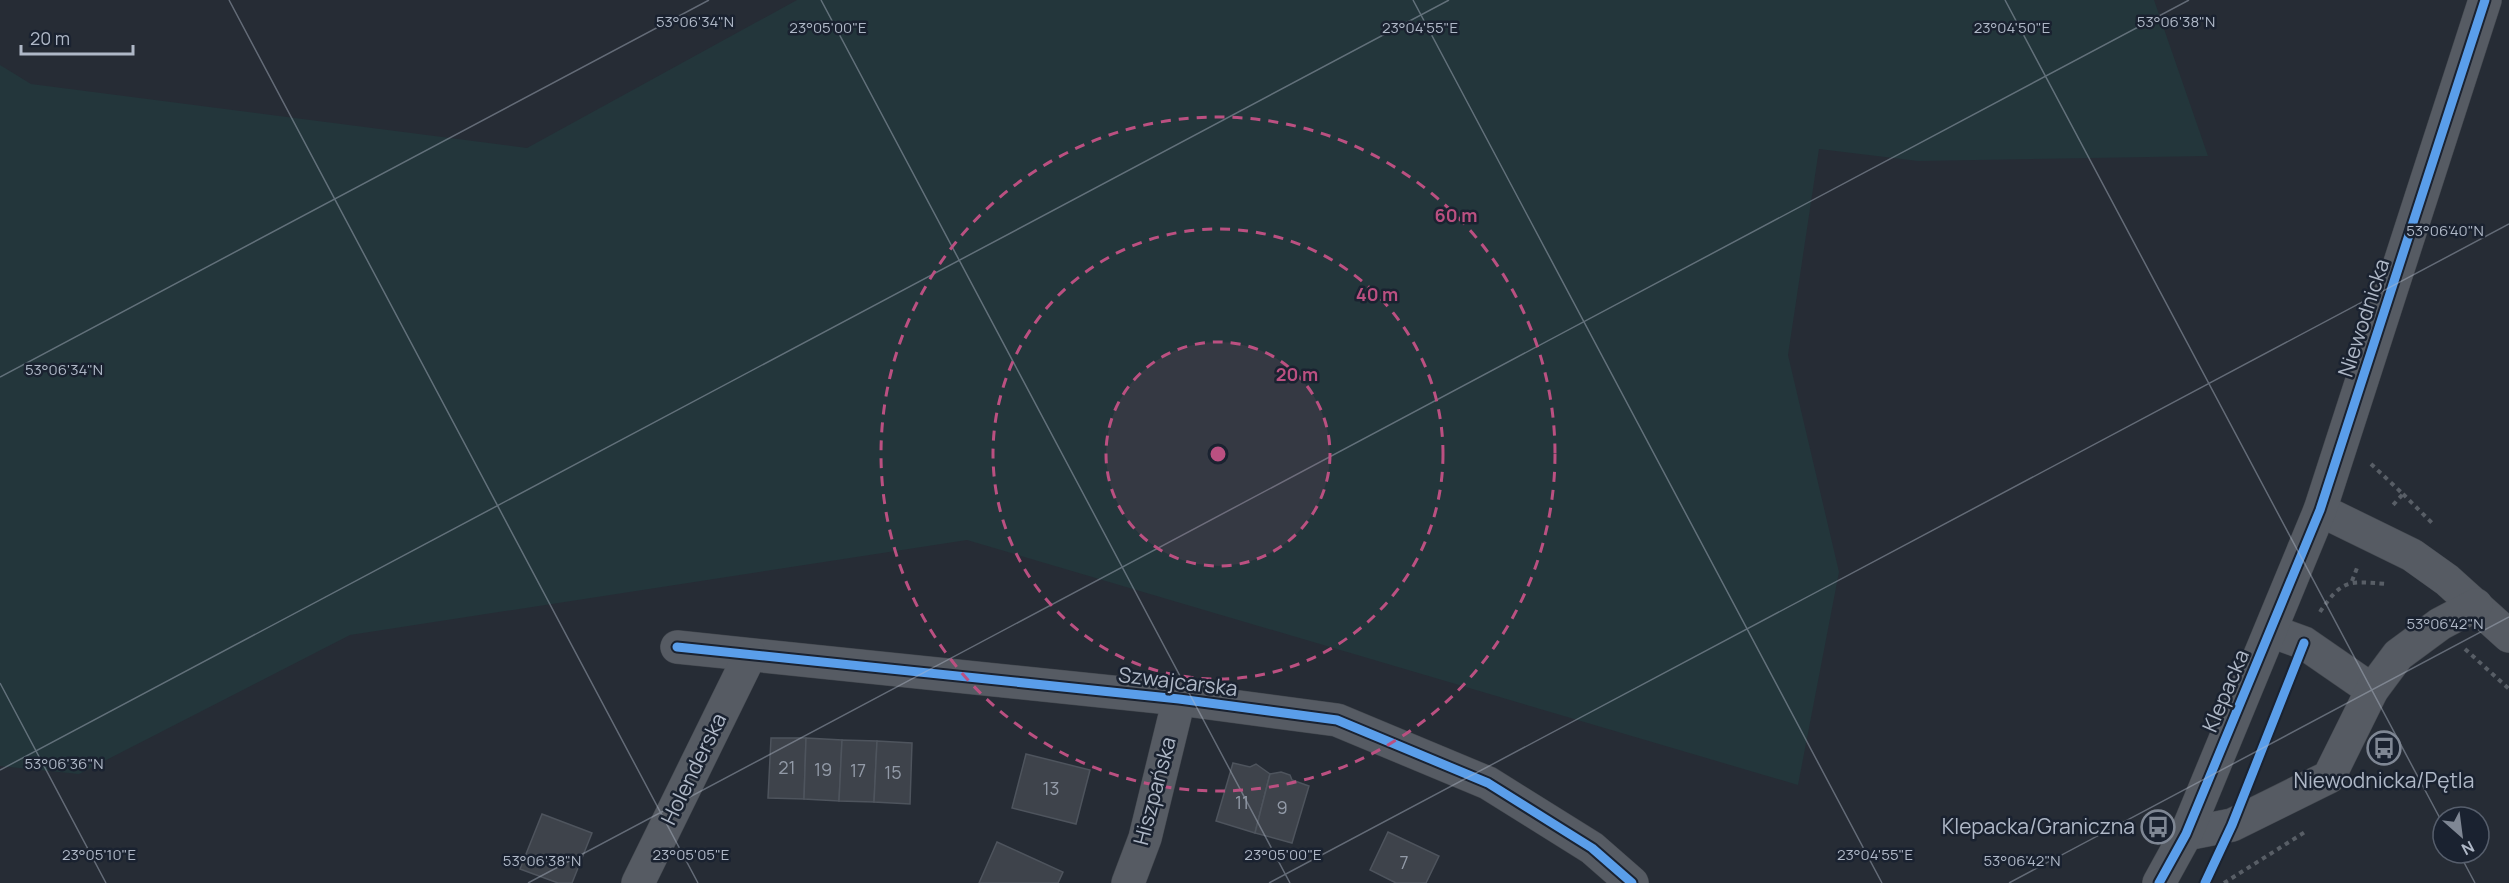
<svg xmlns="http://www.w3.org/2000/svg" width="2509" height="883" font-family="Manrope,sans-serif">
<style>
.green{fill:#23363b}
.building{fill:#3e434b;stroke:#4e545d;stroke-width:1.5}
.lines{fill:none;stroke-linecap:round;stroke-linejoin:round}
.minor-casing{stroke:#42474e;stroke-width:34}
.path{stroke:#585e66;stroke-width:4;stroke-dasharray:4.5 4.5;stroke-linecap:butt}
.minor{stroke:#565b63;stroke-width:33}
.cycleway-casing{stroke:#1a2230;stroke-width:13}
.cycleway{stroke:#5a9eea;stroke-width:9}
.ticks{fill:none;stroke:#afb8c7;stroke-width:1.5;stroke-opacity:0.45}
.ring{fill:none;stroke:#bb5081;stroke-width:3;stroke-dasharray:10 8}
.labels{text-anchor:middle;stroke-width:5;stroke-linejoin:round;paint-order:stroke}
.number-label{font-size:18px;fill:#939ba8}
.street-label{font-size:21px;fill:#afb8c7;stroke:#1a2230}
.poi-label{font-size:21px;fill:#afb8c7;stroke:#1a2230}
.ticks-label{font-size:15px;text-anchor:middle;fill:#afb8c7;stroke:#1a2230;stroke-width:5;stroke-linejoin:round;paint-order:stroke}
.centre{fill:#bb5081;stroke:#1a2230;stroke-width:3}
.ring-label{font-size:18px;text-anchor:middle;font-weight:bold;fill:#bb5081;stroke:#1a2230;stroke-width:5;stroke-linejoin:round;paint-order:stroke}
</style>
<rect width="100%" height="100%" fill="#262c35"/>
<path class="green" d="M797 0H2154L2208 156 1918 161 1819 149 1788 355 1839 572 1798 785 967 540 350 635 79 774 0 766V65L31 84 527 148Z"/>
<g class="building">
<path d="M771 738H806L804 799 768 798Z"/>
<path d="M806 738 842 740 839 801 804 799Z"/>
<path d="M842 740 877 741 874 802 839 801Z"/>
<path d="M877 741 912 743 910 804 874 802Z"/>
<path d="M1026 754 1090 770 1076 824 1012 808Z"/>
<path d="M1233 763 1250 767 1256 764 1270 774 1255 833 1216 821Z"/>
<path d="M1281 772 1290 775 1292 780 1309 786 1292 843 1255 833 1270 774Z"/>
<path d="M542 814 592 833 572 883H558L520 869Z"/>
<path d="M1388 832 1439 856 1426 883H1396L1370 870Z"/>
<path d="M997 842 1063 872 1058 883H979Z"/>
</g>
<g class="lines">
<defs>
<g id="minor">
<path d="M2320 510 2412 555 2447 580 2509 636"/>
<path d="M2271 631 2304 643 2372 690"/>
<path d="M677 647 1179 699 1337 720 1488 783 1592 848 1632 883"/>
<path d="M2186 834 2232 825 2329 777 2372 690 2398 655 2440 624 2476 605"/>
<path d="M638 883 750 655"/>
<path d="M1128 883 1145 838 1179 699"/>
<path d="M2159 883 2186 834 2320 510 2485 0"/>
</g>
</defs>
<use href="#minor" class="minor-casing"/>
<g class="path">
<path d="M2371 464 2403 494 2393 505"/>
<path d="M2403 494 2432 523"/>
<path d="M2352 581 2357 568"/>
<path d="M2320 612C2342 579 2349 581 2386 584"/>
<path d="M2465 649 2509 689"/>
<path d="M2224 883 2305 832"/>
</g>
<use href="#minor" class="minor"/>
<defs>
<g id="cycleway">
<path d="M677 647 1179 699 1337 720 1488 783 1592 848 1632 883"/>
<path d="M2159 883 2186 834 2320 510 2485 0"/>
<path d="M2205 883 2232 825 2304 643"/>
</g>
</defs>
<use href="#cycleway" class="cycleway-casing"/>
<use href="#cycleway" class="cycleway"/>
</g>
<path class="ticks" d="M229 0 698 883M821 0 1290 883M1413 0 1882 883M2005 0 2443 824M0 377 709 0M0 683 106 883M0 770 1449 0M2459 853 2475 883M528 883 2189 0M1269 883 2509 224M2009 883 2509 617"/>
<circle cx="1218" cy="454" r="112" fill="#bb5081" fill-opacity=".12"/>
<g class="ring">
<circle cx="1218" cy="454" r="112"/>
<circle cx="1218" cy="454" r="225"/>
<circle cx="1218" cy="454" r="337"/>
</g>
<defs>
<symbol id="bus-ring" viewBox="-11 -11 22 22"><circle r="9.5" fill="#1a2230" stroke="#7f8794" stroke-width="1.5"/><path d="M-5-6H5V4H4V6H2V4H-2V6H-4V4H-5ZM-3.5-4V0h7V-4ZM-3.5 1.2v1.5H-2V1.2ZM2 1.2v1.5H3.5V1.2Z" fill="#7f8794"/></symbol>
</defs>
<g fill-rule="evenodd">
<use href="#bus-ring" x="2365" y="729" width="38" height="38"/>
<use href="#bus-ring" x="2139" y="808" width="38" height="38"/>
</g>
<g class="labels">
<g class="number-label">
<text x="787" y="774">21</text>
<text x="823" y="776">19</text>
<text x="858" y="777">17</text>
<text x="893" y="779">15</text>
<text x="1051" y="795">13</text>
<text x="1242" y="809">11</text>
<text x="1282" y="814">9</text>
<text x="1404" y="869">7</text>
</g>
<g class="street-label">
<text transform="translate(2364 318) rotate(-72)" y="7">Niewodnicka</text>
<text transform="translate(1178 682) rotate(7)" y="7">Szwajcarska</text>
<text transform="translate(2226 691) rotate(-67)" y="7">Klepacka</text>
<text transform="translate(694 769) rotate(-64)" y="7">Holenderska</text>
<text transform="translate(1155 791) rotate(-75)" y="7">Hiszpańska</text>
</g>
<g class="poi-label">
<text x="2384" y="788">Niewodnicka/Pętla</text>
<text x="2135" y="834" text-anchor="end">Klepacka/Graniczna</text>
</g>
</g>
<g class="ticks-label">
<text x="2176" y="27">53°06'38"N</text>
<text x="695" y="27">53°06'34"N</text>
<text x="2012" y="33">23°04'50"E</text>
<text x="828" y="33">23°05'00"E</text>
<text x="1420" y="33">23°04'55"E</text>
<text x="2445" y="236">53°06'40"N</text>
<text x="64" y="375">53°06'34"N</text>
<text x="2445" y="629">53°06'42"N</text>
<text x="64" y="769">53°06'36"N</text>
<text x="99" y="860">23°05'10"E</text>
<text x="691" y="860">23°05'05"E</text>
<text x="1283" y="860">23°05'00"E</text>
<text x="1875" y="860">23°04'55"E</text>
<text x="542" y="866">53°06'38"N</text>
<text x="2022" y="866">53°06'42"N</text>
</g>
<circle cx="1218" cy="454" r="9" class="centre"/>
<g class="ring-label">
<text x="1456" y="222">60 m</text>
<text x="1377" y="301">40 m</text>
<text x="1297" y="381">20 m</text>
</g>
<g transform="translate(2461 835) rotate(152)"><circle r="28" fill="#1a2230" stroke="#565e6c" stroke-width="1.5"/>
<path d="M0-4.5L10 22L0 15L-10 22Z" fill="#7f8794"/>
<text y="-9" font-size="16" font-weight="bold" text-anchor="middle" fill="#afb8c7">N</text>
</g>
<path d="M21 45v9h112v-9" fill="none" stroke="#afb8c7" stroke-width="3"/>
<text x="30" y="45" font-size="18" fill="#afb8c7" stroke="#1a2230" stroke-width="4.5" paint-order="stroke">20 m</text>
</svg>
